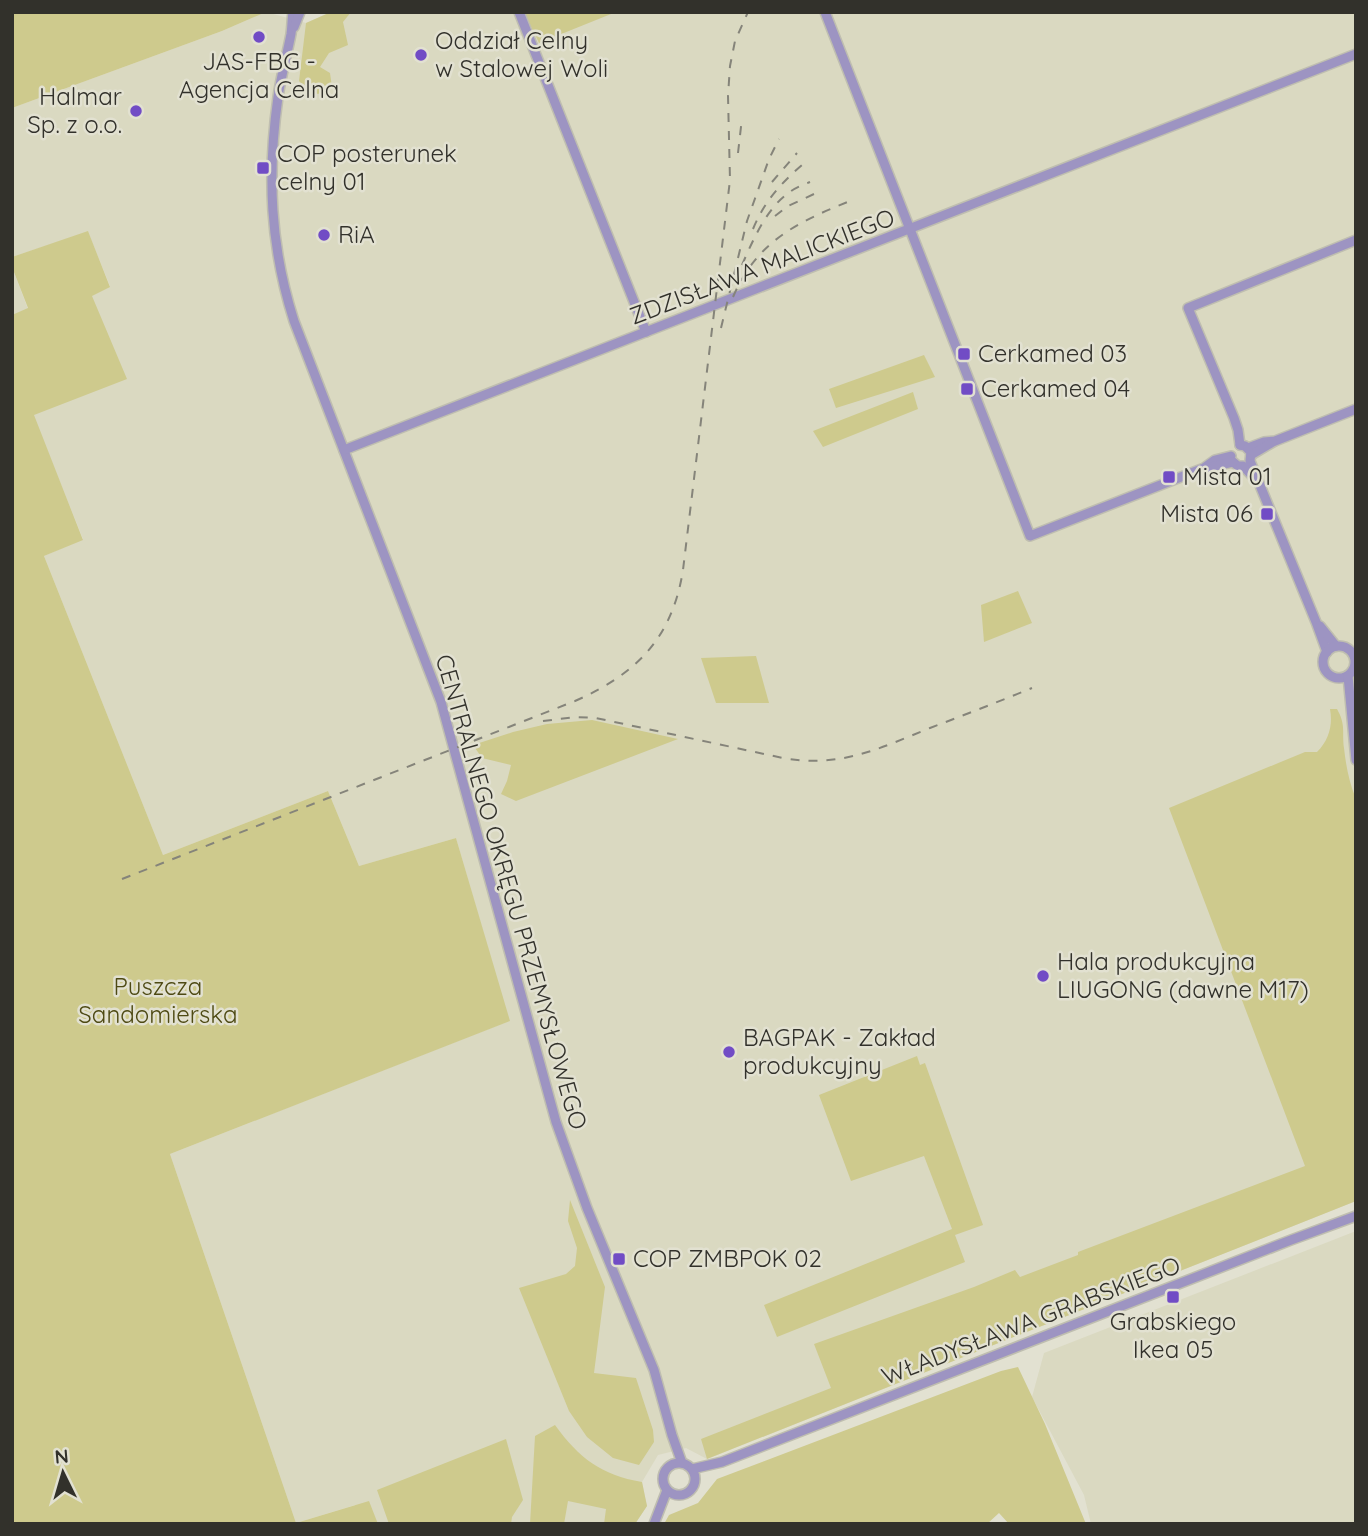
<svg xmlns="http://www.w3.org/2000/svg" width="1368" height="1536" font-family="Quicksand,sans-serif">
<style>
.built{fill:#dad9c1}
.green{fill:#ceca8d}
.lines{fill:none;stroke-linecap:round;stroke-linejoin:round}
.minor-casing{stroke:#bfbeb0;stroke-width:12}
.minor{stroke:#9d94c2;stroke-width:9}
.rail{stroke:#85847a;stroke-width:2;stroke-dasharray:9 9;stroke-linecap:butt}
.poi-dot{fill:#714cc5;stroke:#e2e1d1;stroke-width:2.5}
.labels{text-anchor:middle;stroke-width:5;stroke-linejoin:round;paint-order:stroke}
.poi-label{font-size:24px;fill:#32312b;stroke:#e2e1d1;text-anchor:start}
.street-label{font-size:24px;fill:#32312b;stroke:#e2e1d1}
.park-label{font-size:24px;fill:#4e4a13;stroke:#e2e1d1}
</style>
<rect width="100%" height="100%" fill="#e2e1d1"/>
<g class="built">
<path d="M266 12 306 23 331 12H1356V1201L707 1459 686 1448 658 1455 642 1482 647 1506 635 1524H363L355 1505 296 1523 170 1154 509 1021 456 838 359 866 328 791 163 855 44 556 83 539 33 415 92 295 110 286 88 232 12 257V108L222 31Z"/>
<path d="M12 267 28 309 12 315Z"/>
<path d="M1356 1231V1524H1091L1084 1495 1032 1397 1044 1353Z"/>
</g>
<g class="green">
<path d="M12 12H266L222 31 12 108Z"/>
<path d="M331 12H351L343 22 348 45 329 53 320 67 330 73 332 87 318 94 306 89 299 81 306 23Z"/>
<path d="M524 12H616L539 43Z"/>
<path d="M88 231 110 287 92 296 127 379 34 415 83 540 44 556 163 855 328 791 359 866 456 838 510 1021 170 1154 296 1523 369 1501 378 1524H12V315L28 308 12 267V257Z"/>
<path d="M924 355 935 377 836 408 829 389Z"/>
<path d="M913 392 918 409 823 447 813 431Z"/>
<path d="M1018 591 1032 623 984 642 981 605Z"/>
<path d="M756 656 769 703H716L701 658Z"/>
<path d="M1330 709H1337C1346 725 1342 731 1344 748 1346 766 1349 782 1356 799V1201L707 1459 701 1439 831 1388 814 1344 974 1287 1015 1270 1020 1277 1078 1255V1252L1305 1166 1169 808 1305 752H1317C1329 740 1333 725 1330 709Z"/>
<path d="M592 720 678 739 516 801 501 794 507 781 511 765 482 758 473 745 513 732 547 724Z"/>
<path d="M917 1056 920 1065 925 1063 983 1225 955 1235 965 1262 777 1337 764 1305 952 1229 924 1156 851 1181 819 1095Z"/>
<path d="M570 1200 605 1287 594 1373 636 1378 653 1430 654 1442 639 1465 613 1458 587 1437 569 1411 519 1288 566 1274 575 1266 577 1248 568 1221Z"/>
<path d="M1018 1367 1045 1424 1086 1524H1009L999 1513 987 1524H664L669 1515 698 1503 717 1479 1001 1371Z"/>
<path d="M555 1425C579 1458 601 1475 642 1482L647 1506 635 1524H604L606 1509 568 1501 564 1524H530L535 1436Z"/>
<path d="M506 1439 523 1500 512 1517 511 1524H389L377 1490Z"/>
</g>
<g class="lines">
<defs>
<g id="minor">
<path d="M293 12C292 19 292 27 291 34 287 55 281 76 278 97 267 175 270 246 294 321L441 702 556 1122 587 1208 654 1370 672 1435 682 1463"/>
<path d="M519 12 646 332"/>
<path d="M825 12 1030 536 1204 468 1215 460 1231 456"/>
<path d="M294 27 300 12"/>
<path d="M1240 445 1238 430 1234 418 1188 308 1356 240"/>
<path d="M1240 445 1245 446 1251 452 1250 461 1316 622 1327 652"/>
<path d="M1248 448 1264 442 1275 441 1356 409"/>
<path d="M344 450 1356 54"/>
<path d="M1251 455 1273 442"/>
<path d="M1233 462 1238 466H1243L1258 482"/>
<path d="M1206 468 1233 462"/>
<path d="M1320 626 1336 646"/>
<circle cx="1339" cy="662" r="16"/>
<path d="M1348 676 1356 760"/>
<circle cx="679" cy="1479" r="16"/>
<path d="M692 1469 722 1462 1291 1240 1356 1216"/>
<path d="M654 1524 667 1490"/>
</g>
</defs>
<use href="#minor" class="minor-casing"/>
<use href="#minor" class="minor"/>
<g class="rail">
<path d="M738 153 742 118"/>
<path d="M772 182 797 153"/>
<path d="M775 216 788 206 814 194"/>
<path d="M753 229C764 202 781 183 802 165"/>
<path d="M742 265C753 240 767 207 790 192 796 187 803 185 810 182"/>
<path d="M733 297C758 239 800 221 855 199"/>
<path d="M721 328 747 221 769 159 779 139"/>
<path d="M543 721 575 717 596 718 783 758C841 768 878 749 930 728 964 715 998 702 1032 688"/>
<path d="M122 879 575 701C636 674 672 639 683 570L730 180 728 96 730 66 735 41 748 12"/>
</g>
</g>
<g class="poi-dot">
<circle cx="259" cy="37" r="7"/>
<circle cx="421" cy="55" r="7"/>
<circle cx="136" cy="111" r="7"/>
<rect x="256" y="161" width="14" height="14" rx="3.5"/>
<circle cx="324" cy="235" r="7"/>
<rect x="957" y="347" width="14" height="14" rx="3.5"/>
<rect x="960" y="382" width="14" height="14" rx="3.5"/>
<rect x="1162" y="470" width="14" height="14" rx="3.5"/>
<rect x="1260" y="507" width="14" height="14" rx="3.5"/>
<circle cx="1043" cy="976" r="7"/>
<circle cx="729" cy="1052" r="7"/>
<rect x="612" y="1252" width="14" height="14" rx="3.5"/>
<rect x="1166" y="1290" width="14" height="14" rx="3.5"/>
</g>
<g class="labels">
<g class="poi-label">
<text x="435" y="49">Oddział Celny<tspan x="435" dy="28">w Stalowej Woli</tspan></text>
<text x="259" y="70" text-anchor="middle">JAS-FBG -<tspan x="259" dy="28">Agencja Celna</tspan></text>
<text x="122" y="105" text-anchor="end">Halmar<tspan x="122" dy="28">Sp. z o.o.</tspan></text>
<text x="277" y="162">COP posterunek<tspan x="277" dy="28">celny 01</tspan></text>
<text x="338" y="243">RiA</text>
<text x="978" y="362">Cerkamed 03</text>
<text x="981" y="397">Cerkamed 04</text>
<text x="1183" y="485">Mista 01</text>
<text x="1253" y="522" text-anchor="end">Mista 06</text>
<text x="1057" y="970">Hala produkcyjna<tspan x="1057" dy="28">LIUGONG (dawne M17)</tspan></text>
<text x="743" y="1046">BAGPAK - Zakład<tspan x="743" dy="28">produkcyjny</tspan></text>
<text x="633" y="1267">COP ZMBPOK 02</text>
<text x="1173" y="1330" text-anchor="middle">Grabskiego<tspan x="1173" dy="28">Ikea 05</tspan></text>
</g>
<g class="street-label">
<text transform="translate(762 267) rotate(-21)" y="8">ZDZISŁAWA MALICKIEGO</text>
<text transform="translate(511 892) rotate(74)" y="8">CENTRALNEGO OKRĘGU PRZEMYSŁOWEGO</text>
<text transform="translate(1031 1321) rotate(-21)" y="8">WŁADYSŁAWA GRABSKIEGO</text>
</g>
<g class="park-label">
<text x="158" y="995">Puszcza<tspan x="158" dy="28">Sandomierska</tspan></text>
</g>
</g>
<rect width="1368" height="1536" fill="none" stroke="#32312b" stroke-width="28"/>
<g transform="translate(63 1473) rotate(355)" stroke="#e2e1d1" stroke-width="5" paint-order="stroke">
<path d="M0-5L12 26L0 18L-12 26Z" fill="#32312b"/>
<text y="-10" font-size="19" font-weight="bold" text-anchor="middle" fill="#32312b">N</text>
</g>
</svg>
